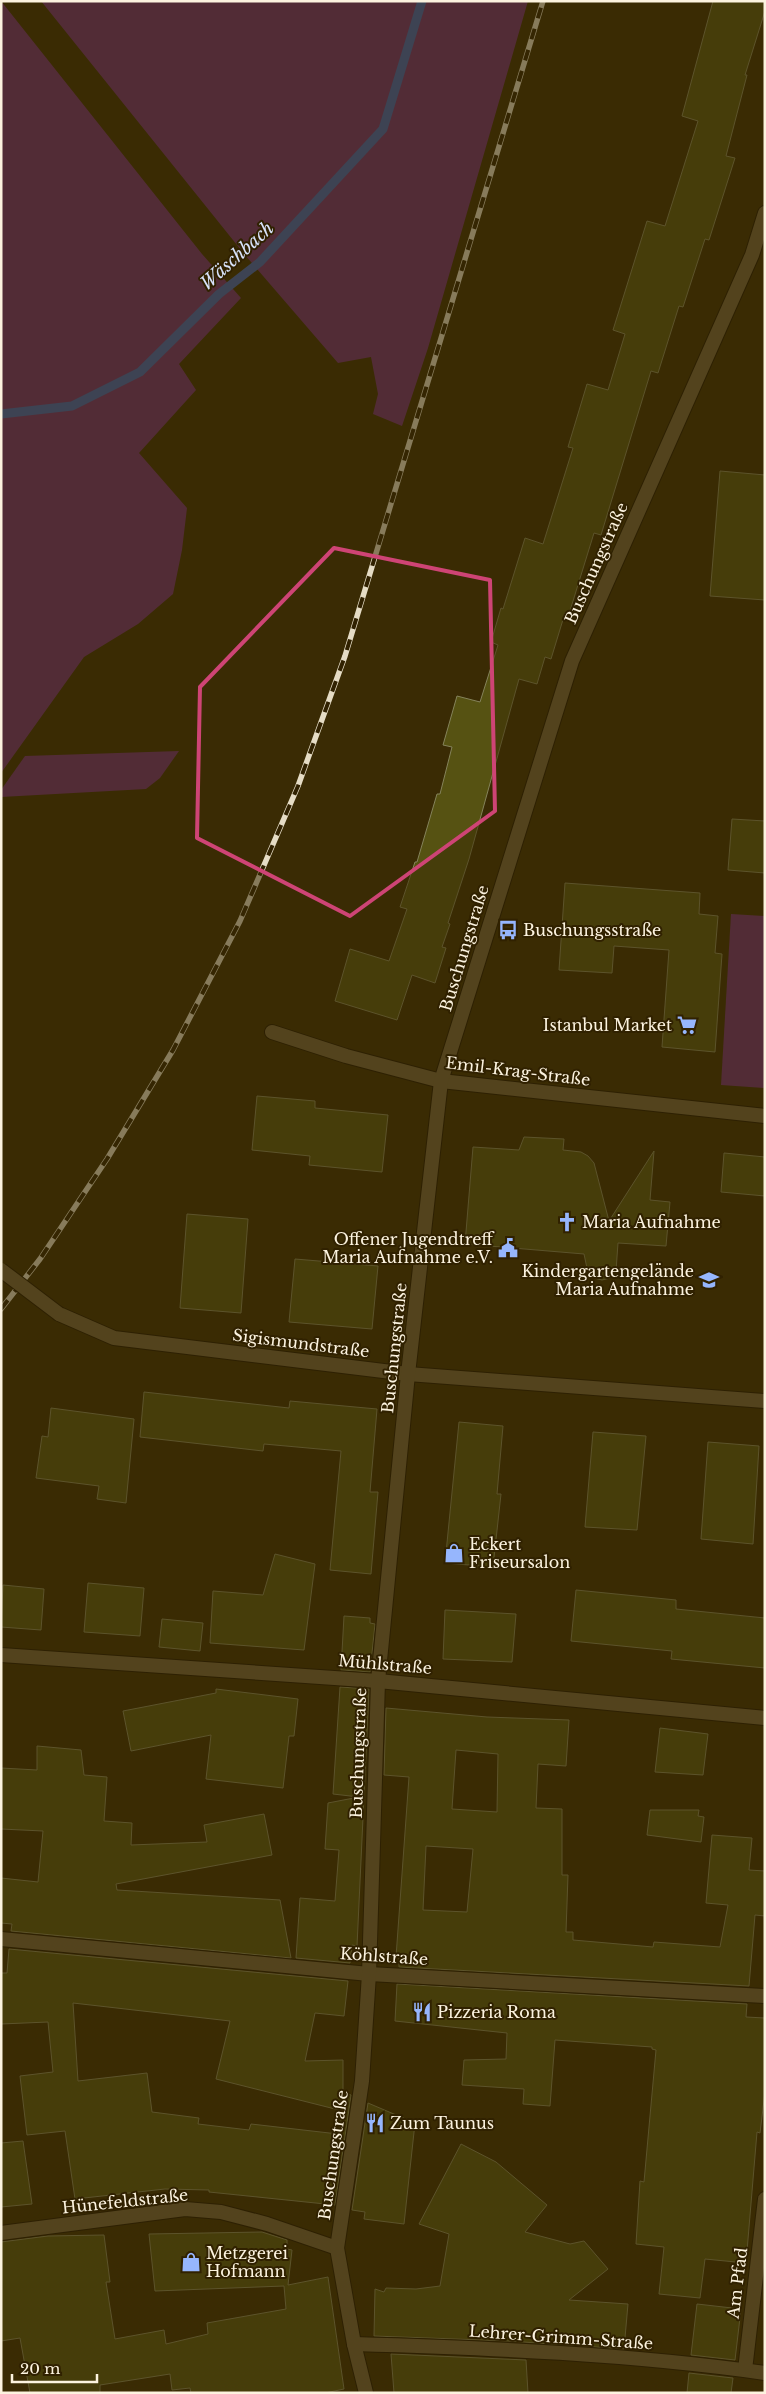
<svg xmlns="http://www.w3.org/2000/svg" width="766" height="2394" font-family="'Libre Baskerville',serif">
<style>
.green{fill:#702e74}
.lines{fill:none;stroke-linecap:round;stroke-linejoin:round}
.stream{stroke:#4061b4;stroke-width:9}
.building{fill:#565212;stroke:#85835b;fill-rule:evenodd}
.minor-casing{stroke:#1f1300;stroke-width:16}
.minor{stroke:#71603c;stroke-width:14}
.rail-casing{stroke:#e5dcc5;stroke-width:5.5}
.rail{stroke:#302100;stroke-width:4;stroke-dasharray:11;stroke-linecap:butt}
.minor-bridge-casing{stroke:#1f1300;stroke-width:16;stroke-linecap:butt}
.minor-bridge{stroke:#71603c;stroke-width:14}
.marked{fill:none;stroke:#ce4475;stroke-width:4;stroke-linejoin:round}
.labels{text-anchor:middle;stroke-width:4;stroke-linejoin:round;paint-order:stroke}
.street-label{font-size:16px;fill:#fcf3df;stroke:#302100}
.poi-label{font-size:16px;fill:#fcf3df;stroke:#302100;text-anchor:start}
.water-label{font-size:18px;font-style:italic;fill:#d7e2f9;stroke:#302100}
</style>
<rect width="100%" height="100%" fill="#3a2b04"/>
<g class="green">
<path d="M1 1 202 254 241 298 179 364 196 390 139 453 187 508 182 550 173 594 138 624 84 657 1 773Z"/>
<path d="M41 1H528L428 348 402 426 373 414 378 394 371 357 338 363 245 255Z"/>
<path d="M179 751 160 778 146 789 1 797V790L25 756Z"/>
<path d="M731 914 765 916V1088L721 1085Z"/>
</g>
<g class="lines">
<path class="stream" d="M1 414 72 406 140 372 219 294 260 262 383 129 422 1"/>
</g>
<g class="building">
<path d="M713 1H765V11L745 75H747L726 156 735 158 709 240 705 239 683 307 679 306 658 373 651 371 601 535 594 533 569 614 565 613 551 659 545 657 537 684 519 679 469 859 448 923 450 924 442 947 446 948 435 983 412 975 397 1020 335 1001 350 949 389 961 407 909 400 907 415 862H417L437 794H440L452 747 443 745 457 696 480 702 498 645 491 642 501 608 503 609 525 538 543 544 573 448 568 447 587 384 608 390 625 334 613 330 647 221 665 226 698 121 682 116Z"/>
<path d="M720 471 765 475V600L710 596Z"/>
<path d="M732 819 765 821V873L728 870Z"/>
<path d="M565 883 700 893 699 914 718 916 715 953 722 954 715 1052 662 1047 669 950 614 946 612 973 559 970Z"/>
<path d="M257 1096 315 1101V1108L388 1115 382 1172 309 1165 310 1156 252 1150Z"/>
<path d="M524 1137 564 1139 563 1150 581 1152 588 1156 594 1163 609 1221 654 1151 650 1200 670 1202 666 1246 618 1243 616 1271 610 1278 602 1280 594 1278 588 1273 584 1254 465 1244 473 1147 519 1150Z"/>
<path d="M724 1153 765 1157V1196L721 1192Z"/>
<path d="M187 1214 248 1219 241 1313 180 1308Z"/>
<path d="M295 1259 378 1266 372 1329 289 1322Z"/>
<path d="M144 1392 289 1408 290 1401 377 1409 370 1492H378L371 1574 330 1570 341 1451 264 1444 263 1451 140 1437Z"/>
<path d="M51 1408 134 1419 126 1503 97 1499 99 1486 36 1478 42 1436 48 1437Z"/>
<path d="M459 1422 503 1426 497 1494H501L493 1567 445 1563Z"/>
<path d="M593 1432 646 1436 637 1530 585 1527Z"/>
<path d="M708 1442 759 1446 753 1544 701 1539Z"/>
<path d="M275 1554 315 1564 304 1650 210 1643 213 1591 263 1595Z"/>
<path d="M88 1583 144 1588 140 1636 84 1632Z"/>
<path d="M3 1585 44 1589 41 1630 1 1627Z"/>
<path d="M576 1590 676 1600V1609L765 1618V1668L671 1659 672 1651 571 1641Z"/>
<path d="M445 1610 516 1614 512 1662 443 1659Z"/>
<path d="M344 1616 370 1618V1623L375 1624 370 1672 341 1670Z"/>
<path d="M162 1619 203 1623 200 1651 159 1647Z"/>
<path d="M340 1687 369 1689 357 1946 352 1945 350 1963 296 1958 300 1898 335 1901 339 1850 325 1849 328 1803 359 1797 333 1794Z"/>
<path d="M216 1689 298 1699 294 1736H289L283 1788 206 1779 211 1735 131 1751 123 1711 216 1693Z"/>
<path d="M386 1708 487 1717 569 1720 566 1766 538 1764 536 1808 562 1809V1875H568L566 1932H573V1940L653 1947 654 1942 720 1947 728 1905 706 1903 712 1835 752 1838 749 1870 765 1871V1916L755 1915 749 1986 399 1967V1957H396L409 1777 384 1775ZM456 1750 498 1754 497 1812 452 1809ZM426 1846 473 1849 467 1912 423 1910Z"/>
<path d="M660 1728 708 1734 703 1775 655 1772Z"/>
<path d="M37 1746 81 1750 84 1775 107 1777 104 1821 132 1823 131 1845 207 1842 204 1825 264 1814 272 1855 116 1884 117 1890 280 1900 291 1958 11 1931 12 1924 1 1923V1878L38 1882 43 1831 1 1829V1768L37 1770Z"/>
<path d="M650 1810H699L698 1816 704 1817 701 1842 647 1835Z"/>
<path d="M9 1949 348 1981 344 2016 315 2013 305 2061 343 2060V2110L346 2093 351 2095 335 2205 209 2192V2190L165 2189 75 2199 65 2131 27 2135 20 2076 53 2072 48 2022 1 2024V1973H7ZM73 2003 230 2021 216 2079 343 2111 338 2134 251 2124 249 2130 198 2124 199 2118 152 2112 147 2073 78 2081Z"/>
<path d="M397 1984 747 2004 746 2017 765 2018V2092L760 2133 757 2132 746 2263 705 2259 700 2298 659 2294 664 2247 636 2244 640 2181 644 2182 656 2050 652 2049V2047L555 2040 550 2106 523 2104 524 2089 462 2085 464 2060 506 2059 507 2033 395 2021Z"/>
<path d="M368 2103 415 2123 404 2224 364 2219 365 2212 352 2210Z"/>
<path d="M23 2141 32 2204 1 2207V2143Z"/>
<path d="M461 2144 496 2162 547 2205 525 2232 570 2244 584 2241 608 2269 569 2300 628 2304 624 2349 509 2341 374 2336 375 2289 384 2292 386 2288 416 2289 440 2286 449 2234 419 2224Z"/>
<path d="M262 2232 287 2240V2249L292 2250 288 2285 328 2277 344 2389 325 2393H191L190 2388 172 2390 170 2374 100 2385V2393H30L20 2338 1 2341V2242L48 2236 104 2235 110 2282H106L115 2339 164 2330 166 2344 208 2334 207 2323 286 2309 284 2286 155 2291 149 2234Z"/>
<path d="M697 2304 741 2309 735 2360 691 2355Z"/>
<path d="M391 2354 526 2360 528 2393H394Z"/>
<path d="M689 2373 733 2378 731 2393H687Z"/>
</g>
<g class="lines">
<defs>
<g id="minor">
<path d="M272 1032 346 1056 441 1081 765 1116"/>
<path d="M59 1314 114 1338 408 1374 765 1401"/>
<path d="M1 1655 378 1681 765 1718"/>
<path d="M1 1939 369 1974 765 1996"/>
<path d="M1 2233 185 2209 221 2212 267 2224 337 2248"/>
<path d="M354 2344C491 2348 629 2354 765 2373"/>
<path d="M745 2370 765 2199"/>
<path d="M366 2393 354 2344 337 2248 362 2081 369 1974 378 1681 408 1374 441 1081 572 661 752 255 765 213"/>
</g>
</defs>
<use href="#minor" class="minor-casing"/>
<use href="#minor" class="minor"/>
<defs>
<path id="rail" d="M1 1309 40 1259 107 1159 173 1050 240 921 298 786 345 656 543 1"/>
</defs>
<use href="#rail" class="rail-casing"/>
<use href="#rail" class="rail"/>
<defs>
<path id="minor-bridge" d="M1 1270 59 1314"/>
</defs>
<use href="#minor-bridge" class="minor-bridge-casing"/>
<use href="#minor-bridge" class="minor-bridge"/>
</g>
<path d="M0 0H766V2394H0ZM334 548 490 580 495 811 350 916 197 838 200 687Z" fill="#3a2b04" fill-opacity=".55" fill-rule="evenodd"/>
<path class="marked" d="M334 548 490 580 495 811 350 916 197 838 200 687Z"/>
<defs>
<symbol id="bus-bare" viewBox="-9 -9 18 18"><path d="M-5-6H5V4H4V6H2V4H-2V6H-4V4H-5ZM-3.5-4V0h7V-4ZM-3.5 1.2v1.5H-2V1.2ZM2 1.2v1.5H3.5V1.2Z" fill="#96b6fd" stroke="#302100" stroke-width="2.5" paint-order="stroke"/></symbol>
<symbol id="supermarket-bare" viewBox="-9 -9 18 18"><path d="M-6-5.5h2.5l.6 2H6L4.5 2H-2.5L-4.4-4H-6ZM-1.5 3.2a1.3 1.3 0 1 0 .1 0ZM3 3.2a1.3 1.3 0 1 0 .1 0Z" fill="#96b6fd" stroke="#302100" stroke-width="2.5" paint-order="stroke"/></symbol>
<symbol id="church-bare" viewBox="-9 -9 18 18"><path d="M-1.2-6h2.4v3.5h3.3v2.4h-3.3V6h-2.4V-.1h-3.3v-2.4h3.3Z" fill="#96b6fd" stroke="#302100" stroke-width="2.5" paint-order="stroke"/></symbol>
<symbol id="civic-bare" viewBox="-9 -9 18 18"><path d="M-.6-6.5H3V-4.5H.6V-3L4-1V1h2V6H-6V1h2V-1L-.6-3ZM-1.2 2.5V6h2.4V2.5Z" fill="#96b6fd" stroke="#302100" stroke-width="2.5" paint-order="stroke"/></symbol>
<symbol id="school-bare" viewBox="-9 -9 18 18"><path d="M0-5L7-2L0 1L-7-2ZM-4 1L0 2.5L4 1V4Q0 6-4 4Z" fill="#96b6fd" stroke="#302100" stroke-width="2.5" paint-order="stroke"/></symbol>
<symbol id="shop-bare" viewBox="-9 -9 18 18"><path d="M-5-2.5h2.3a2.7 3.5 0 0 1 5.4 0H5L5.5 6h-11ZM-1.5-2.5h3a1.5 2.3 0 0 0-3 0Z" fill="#96b6fd" stroke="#302100" stroke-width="2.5" paint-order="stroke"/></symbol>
<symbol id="restaurant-bare" viewBox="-9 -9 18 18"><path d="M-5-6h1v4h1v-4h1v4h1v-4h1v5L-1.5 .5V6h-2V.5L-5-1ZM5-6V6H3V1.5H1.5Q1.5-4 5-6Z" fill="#96b6fd" stroke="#302100" stroke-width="2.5" paint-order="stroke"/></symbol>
</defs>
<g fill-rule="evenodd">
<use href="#bus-bare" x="494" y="916" width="28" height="28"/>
<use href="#supermarket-bare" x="673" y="1011" width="28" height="28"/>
<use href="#church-bare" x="553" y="1208" width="28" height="28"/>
<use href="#civic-bare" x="494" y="1234" width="28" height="28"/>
<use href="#school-bare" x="695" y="1266" width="28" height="28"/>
<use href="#shop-bare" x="440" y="1539" width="28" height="28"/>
<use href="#restaurant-bare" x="408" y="1998" width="28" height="28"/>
<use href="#restaurant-bare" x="361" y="2109" width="28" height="28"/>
<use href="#shop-bare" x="177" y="2248" width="28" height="28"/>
</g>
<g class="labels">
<g class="street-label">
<text transform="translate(596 563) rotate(-66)" y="6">Buschungstraße</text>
<text transform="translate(464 948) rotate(-73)" y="6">Buschungstraße</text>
<text transform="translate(518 1071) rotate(7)" y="6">Emil-Krag-Straße</text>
<text transform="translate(301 1343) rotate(7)" y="6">Sigismundstraße</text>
<text transform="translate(394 1348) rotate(-84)" y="6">Buschungstraße</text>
<text transform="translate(385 1664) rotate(5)" y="6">Mühlstraße</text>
<text transform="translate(358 1753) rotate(-88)" y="6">Buschungstraße</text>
<text transform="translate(384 1956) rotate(4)" y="6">Köhlstraße</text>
<text transform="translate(333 2155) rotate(-82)" y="6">Buschungstraße</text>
<text transform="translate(125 2201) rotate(-6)" y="6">Hünefeldstraße</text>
<text transform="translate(737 2283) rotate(-83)" y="6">Am Pfad</text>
<text transform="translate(561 2337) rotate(4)" y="6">Lehrer-Grimm-Straße</text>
</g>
<g class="poi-label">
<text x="523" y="936">Buschungsstraße</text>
<text x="672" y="1031" text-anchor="end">Istanbul Market</text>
<text x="582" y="1228">Maria Aufnahme</text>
<text x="493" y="1245" text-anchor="end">Offener Jugendtreff<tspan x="493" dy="18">Maria Aufnahme e.V.</tspan></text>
<text x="694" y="1277" text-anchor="end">Kindergartengelände<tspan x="694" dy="18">Maria Aufnahme</tspan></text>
<text x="469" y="1550">Eckert<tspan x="469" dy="18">Friseursalon</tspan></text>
<text x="437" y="2018">Pizzeria Roma</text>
<text x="390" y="2129">Zum Taunus</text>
<text x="206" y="2259">Metzgerei<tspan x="206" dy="18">Hofmann</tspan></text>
</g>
<g class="water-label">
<text transform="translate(237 256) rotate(-42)" y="6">Wäschbach</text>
</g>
</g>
<rect width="766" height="2394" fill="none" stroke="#fcf3df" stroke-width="5"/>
<path d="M12 2374v8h85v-8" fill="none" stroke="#fcf3df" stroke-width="2.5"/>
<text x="20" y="2374" font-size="15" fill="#fcf3df" stroke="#302100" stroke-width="4" paint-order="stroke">20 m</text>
</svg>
